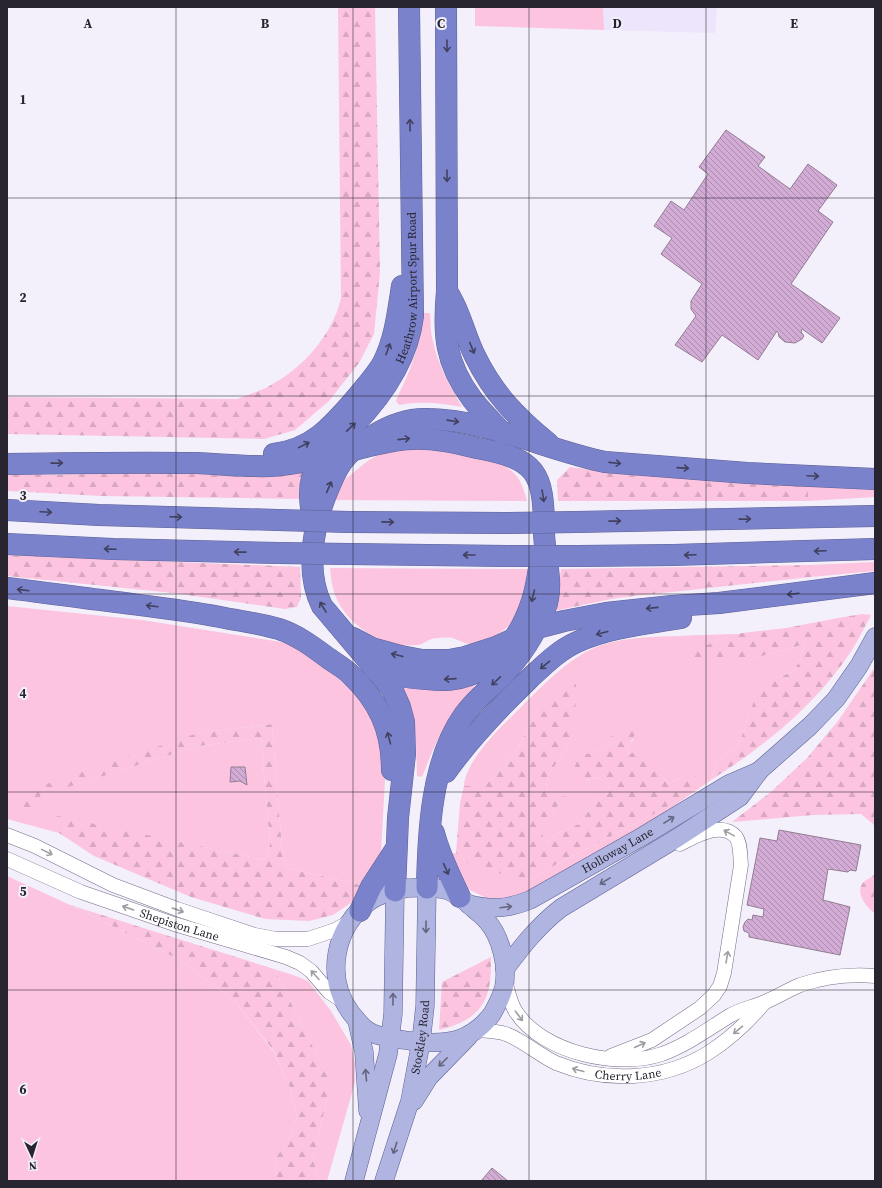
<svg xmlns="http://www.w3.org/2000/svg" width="882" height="1188" font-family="'Source Serif 4',serif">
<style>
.built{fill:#ede5fb}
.grass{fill:#fcc4df}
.forest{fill:url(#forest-firs)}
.building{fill:url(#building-back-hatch);stroke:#927d93}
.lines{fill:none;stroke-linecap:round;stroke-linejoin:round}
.minor-casing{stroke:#776d87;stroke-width:15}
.major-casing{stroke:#5e6195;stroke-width:19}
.highway-casing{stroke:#5e6195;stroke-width:22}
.minor{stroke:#fff;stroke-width:14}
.major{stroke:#afb4e0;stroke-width:18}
.highway{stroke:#7a82cc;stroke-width:21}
.highway-bridge-casing{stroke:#5e6195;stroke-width:22;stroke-linecap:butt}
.highway-bridge{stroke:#7a82cc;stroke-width:21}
.oneway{stroke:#41415f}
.oneway2{stroke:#65657f}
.oneway3{stroke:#9f9da2}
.grid{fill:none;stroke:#292530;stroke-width:1;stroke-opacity:0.55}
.labels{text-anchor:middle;stroke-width:4;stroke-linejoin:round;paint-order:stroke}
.street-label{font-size:12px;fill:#292530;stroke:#f3effb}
.grid-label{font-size:13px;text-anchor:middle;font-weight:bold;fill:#292530;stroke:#f3effb;stroke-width:4;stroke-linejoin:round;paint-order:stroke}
</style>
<defs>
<pattern id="forest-firs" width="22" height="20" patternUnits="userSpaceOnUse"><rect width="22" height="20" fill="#fcc4df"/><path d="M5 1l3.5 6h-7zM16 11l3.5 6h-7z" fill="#d8a8c0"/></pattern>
<pattern id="building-back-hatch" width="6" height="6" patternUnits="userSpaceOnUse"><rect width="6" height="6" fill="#d3acd6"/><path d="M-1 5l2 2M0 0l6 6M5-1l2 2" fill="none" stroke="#ab8cae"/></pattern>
</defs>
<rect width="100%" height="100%" fill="#f3effb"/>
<path class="built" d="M603 7H717L715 33 604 30Z"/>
<g class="grass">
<path d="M475 7H603L604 30 475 26Z"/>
<path d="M423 313H430C431 322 430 332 433 341 438 366 450 386 462 407 440 403 421 401 399 405L396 401C400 390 406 380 410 369 417 351 420 332 423 313Z"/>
<path d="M414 446 495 461C516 471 521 478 527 501L332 500 337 488 344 480 369 460 381 454Z"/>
<path d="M808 485 875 488V497L808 501Z"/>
<path d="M875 562V571L811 577V565Z"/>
<path d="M330 568 529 569C527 580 523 606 517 616 509 630 485 644 469 644 463 643 457 639 452 638 447 637 441 638 437 638 426 639 424 645 417 645 384 649 347 626 335 595 332 587 331 577 330 568Z"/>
<path d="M7 606 142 620 294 644 309 653 367 704 383 746 385 779 381 853 361 885 287 868 283 861 272 724 199 733 39 796 198 746 261 738 270 845 265 860 54 816 59 833 7 819Z"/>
<path d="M740 634 714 641 755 658 805 644 800 660 793 672 776 678 748 717 745 728 737 747 717 761 711 780 654 820 526 892 499 900 487 898 476 893 464 887 448 854 456 853 466 862 530 880 555 865 660 811 696 789 689 774 668 784 665 779 651 771 627 751 629 745 634 739 611 743 609 747 590 754 586 781 598 777 610 787 604 796 597 800 579 824 556 834 548 844 541 835 554 810 566 797 546 788 548 776 570 742 539 709 517 749 485 786H464C465 765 492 735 507 721 531 698 555 670 584 653 612 637 648 637 679 636 699 635 720 634 740 634Z"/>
<path d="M396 685 455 688 474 685C473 695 464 700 458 708 441 728 432 752 422 777L417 776 416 744 413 723Z"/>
<path d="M7 876 70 905 178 959 234 1000 273 1051 289 1085 297 1117 290 1137 275 1159 276 1181H7Z"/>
<path d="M274 969 293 975 308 981 331 1011 351 1045 355 1064V1082L327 1181H320L313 1160 327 1099V1075Z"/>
</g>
<g class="forest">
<path d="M338 7H375L380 272 374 334 359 363 329 401 295 430 264 439 7 434V397L237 399C248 395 261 391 271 385 303 368 333 334 341 298Z"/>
<path d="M570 467 624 474 808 485V501H558L557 480Z"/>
<path d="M305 469 300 486 299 499 102 496 7 491V474L45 475Z"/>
<path d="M7 555 300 567 301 598 297 607 285 609 173 593 7 576Z"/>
<path d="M811 565V577L616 598 554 611 558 596 561 569Z"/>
<path d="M862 614 871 615C865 626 859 639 852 650 815 706 766 745 711 780L717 761 737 747 745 728 748 717 757 693 776 678 793 672 800 660 805 644 755 658 723 662 688 657 714 641 742 633 786 628 838 618Z"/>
<path d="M875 667V827L873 824 861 814 813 815 732 822 772 791 807 758 838 721Z"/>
<path d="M576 684V702L570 742 548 776 546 788 566 797 554 810 542 835 548 844 556 834 579 824 597 800 604 796 610 787 598 777 581 782 575 766 581 753 590 754 609 747 611 743V737L627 724 636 731C634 739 629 743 627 751L630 754 634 752 643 751 651 771 659 772 668 784 689 774 696 777V789L660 811 555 865 530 880 485 870 466 862 456 853 460 803 464 786H485L517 749 539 709 564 688Z"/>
<path d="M272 724 283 861 287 868 361 885 358 898 333 915 309 921 265 919 191 897 94 856 59 833 53 815 265 860 270 845 261 738 198 746 40 796 36 812 21 809 26 791 198 733Z"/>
<path d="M875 873V913C866 908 853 890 865 881 869 878 872 878 875 873Z"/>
<path d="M70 905 274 969 327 1075V1099L313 1160 320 1181H276L275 1159 290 1137 297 1117 289 1085 273 1050 234 1000 178 959Z"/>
<path d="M491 957C491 986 490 1009 460 1023 454 1026 446 1028 439 1030L442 982Z"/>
</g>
<g class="building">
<path d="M726 130 765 157 758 166 790 189 808 164 837 185 818 211 833 222 791 284 840 318 822 343 802 329 801 332 804 336 802 339 795 343 785 342 779 337 778 332 777 331 758 360 722 335 702 362 675 345 696 316 691 309V301L702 284 661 254 672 238 654 226 671 201 684 210 708 174 699 167Z"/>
<path d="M231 767H245L247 785 240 781 230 782Z"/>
<path d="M779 830 861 845 856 871 850 870 848 872 828 869 823 900 850 907 840 955 749 937V933L744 931 743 927 745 922 748 919 752 920 753 915 763 917 764 909 747 905 760 838 777 841Z"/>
<path d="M492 1168 508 1181H481Z"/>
</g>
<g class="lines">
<defs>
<g id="minor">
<path d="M7 835 35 846 113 885 177 909 255 935 276 939H308L335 930 350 922"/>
<path id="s1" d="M7 859 81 892 174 924 286 957 300 963 311 971 329 992 343 1001"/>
<path d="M505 981C508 991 510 1003 516 1012 543 1053 617 1069 662 1054 687 1045 708 1029 731 1015 742 1009 753 1007 765 1002 777 997 788 990 800 985 824 977 850 974 875 976"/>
<path id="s2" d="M476 1030C486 1031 497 1031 506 1034 524 1041 539 1055 556 1063 605 1083 663 1081 708 1053 730 1039 748 1022 764 1003"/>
<path d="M611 1056 652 1040 700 1008 714 995 720 986 724 973 741 865C740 857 741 844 736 837 722 820 694 837 680 844"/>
</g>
<g id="major">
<path d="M407 888C421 888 436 886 449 891 459 895 466 902 474 909 478 913 483 916 487 921 501 937 508 966 504 987 502 996 497 1005 492 1014 483 1026 473 1034 459 1039 443 1044 427 1043 411 1041 398 1039 378 1038 367 1030 361 1026 356 1019 351 1013 324 977 335 926 370 901 381 893 395 891 407 888Z"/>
<path id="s3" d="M468 904C492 910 507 909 530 900L643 836 729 784 759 771"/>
<path d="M505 969C523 945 538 926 561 908L677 838 740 797 760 770 810 726 836 699 859 666 875 637"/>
<path d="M357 1021 364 1052 368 1111"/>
<path d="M414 1101 429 1077 468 1037"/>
<path d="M354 1181 388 1054 393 1014 395 891"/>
<path id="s4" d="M384 1181 410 1101 421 1042 425 1006 427 888"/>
</g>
<g id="highway">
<path d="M446 7 447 291C443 334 445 363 472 399 481 411 493 422 503 434"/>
<path d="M447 291C451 298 455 305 458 313 464 327 468 342 475 356 493 393 516 417 548 443"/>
<path d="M274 454C313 449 332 426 357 397 366 386 376 375 383 363 395 339 398 312 402 286"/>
<path d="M7 464C70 463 133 462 196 463 221 464 246 467 271 466 302 464 338 454 369 446 383 443 398 439 413 439 434 438 456 443 477 448 536 459 544 471 544 531 544 557 555 584 545 609 535 635 521 656 502 676 489 689 475 700 464 715 431 761 428 834 427 888"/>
<path d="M7 510 99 515 278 520"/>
<path d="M349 522 505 523"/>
<path d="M576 522 875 516"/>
<path id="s5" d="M313 523C311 508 308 492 312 478 319 457 339 440 354 425 383 395 408 358 413 316L409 7"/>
<path d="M7 544 113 549 279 553"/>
<path d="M348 554 508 556"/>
<path d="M577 556 673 555 875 549"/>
<path d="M7 588C41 592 75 597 109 601 146 606 183 610 220 617 239 621 259 623 279 629 297 635 312 646 328 658 335 663 344 668 350 674 379 701 392 730 392 770"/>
<path d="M353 638 372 648 401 656 422 660H449L465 657 496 647 537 628 564 621 606 613 672 606 719 603 875 583"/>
<path d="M373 668C389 676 410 678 427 679 436 680 446 681 454 679 495 673 520 638 532 601 536 589 538 575 540 562"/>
<path d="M446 772C470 738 499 708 529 679 544 665 559 650 577 642 609 627 647 624 681 618"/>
<path d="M434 833C440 856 450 876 460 897"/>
<path d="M395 891 398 818 405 754 404 722 400 707 392 689 322 606C306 574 312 533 324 500 329 487 334 473 342 462 350 451 362 442 374 435 390 425 410 418 429 419 488 420 547 450 605 462L747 473 875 479"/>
<path d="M360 911 371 887 395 850"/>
</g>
</defs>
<use href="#minor" class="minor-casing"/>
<use href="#major" class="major-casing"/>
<use href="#highway" class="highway-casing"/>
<use href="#minor" class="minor"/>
<use href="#major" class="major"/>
<use href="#highway" class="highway"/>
<defs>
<g id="highway-bridge">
<path d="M278 520 349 522"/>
<path d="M505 523 576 522"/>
<path d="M279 553 348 554"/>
<path d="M508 556H577"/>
</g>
</defs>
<use href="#highway-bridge" class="highway-bridge-casing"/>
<use href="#highway-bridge" class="highway-bridge"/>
</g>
<defs><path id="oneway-shaft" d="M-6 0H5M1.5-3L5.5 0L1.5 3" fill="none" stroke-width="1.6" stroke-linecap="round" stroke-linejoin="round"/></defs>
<g class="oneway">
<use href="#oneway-shaft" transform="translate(447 46) rotate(90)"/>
<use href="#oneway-shaft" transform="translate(410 125) rotate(-91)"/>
<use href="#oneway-shaft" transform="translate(447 176) rotate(90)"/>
<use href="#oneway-shaft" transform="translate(472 348) rotate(68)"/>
<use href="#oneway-shaft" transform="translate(388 349) rotate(-70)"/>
<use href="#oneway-shaft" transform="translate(453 421) rotate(8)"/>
<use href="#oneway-shaft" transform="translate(351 427) rotate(-44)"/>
<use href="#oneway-shaft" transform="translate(404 439) rotate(-6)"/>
<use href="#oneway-shaft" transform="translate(304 445) rotate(-26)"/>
<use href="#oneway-shaft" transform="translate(57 463) rotate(-1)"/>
<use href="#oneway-shaft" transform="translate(615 463) rotate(6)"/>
<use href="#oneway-shaft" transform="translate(683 468) rotate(4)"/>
<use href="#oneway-shaft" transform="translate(813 476) rotate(3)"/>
<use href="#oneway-shaft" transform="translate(329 487) rotate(-67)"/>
<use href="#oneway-shaft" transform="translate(543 496) rotate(81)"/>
<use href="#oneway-shaft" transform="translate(46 512) rotate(3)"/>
<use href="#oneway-shaft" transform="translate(176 517) rotate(2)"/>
<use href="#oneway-shaft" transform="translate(745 519) rotate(-1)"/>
<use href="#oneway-shaft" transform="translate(615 521) rotate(-1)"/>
<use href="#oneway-shaft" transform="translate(388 522) rotate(1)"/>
<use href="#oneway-shaft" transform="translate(110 549) rotate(-178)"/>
<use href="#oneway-shaft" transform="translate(820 551) rotate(178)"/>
<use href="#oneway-shaft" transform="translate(240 552) rotate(-179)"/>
<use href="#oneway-shaft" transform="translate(469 555) rotate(-180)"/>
<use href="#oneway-shaft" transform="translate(690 555) rotate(178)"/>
<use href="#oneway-shaft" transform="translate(23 590) rotate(-173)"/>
<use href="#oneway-shaft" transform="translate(793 594) rotate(173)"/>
<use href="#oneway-shaft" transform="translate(533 596) rotate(104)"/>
<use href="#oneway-shaft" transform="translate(152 606) rotate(-173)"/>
<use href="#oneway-shaft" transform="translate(323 607) rotate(-121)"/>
<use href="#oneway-shaft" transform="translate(652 608) rotate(174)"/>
<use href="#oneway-shaft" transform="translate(602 633) rotate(165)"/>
<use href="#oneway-shaft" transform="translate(397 655) rotate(-166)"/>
<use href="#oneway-shaft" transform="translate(545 665) rotate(140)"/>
<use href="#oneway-shaft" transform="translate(450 679) rotate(176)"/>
<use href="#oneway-shaft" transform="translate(496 681) rotate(136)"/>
<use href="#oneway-shaft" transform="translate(389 738) rotate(-104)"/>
<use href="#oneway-shaft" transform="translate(446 869) rotate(66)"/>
</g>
<g class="oneway2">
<use href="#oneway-shaft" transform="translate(669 820) rotate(-31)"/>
<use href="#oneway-shaft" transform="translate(605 881) rotate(149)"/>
<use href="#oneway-shaft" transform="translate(506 907) rotate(-7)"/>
<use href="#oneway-shaft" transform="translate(426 927) rotate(91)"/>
<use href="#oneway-shaft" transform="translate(393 999) rotate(-90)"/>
<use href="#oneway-shaft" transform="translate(443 1062) rotate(135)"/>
<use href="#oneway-shaft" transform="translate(366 1075) rotate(-95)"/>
<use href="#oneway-shaft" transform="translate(395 1148) rotate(108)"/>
</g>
<g class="oneway3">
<use href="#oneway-shaft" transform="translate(729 833) rotate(-151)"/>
<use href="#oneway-shaft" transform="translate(47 852) rotate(26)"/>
<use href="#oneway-shaft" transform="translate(128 908) rotate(-161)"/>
<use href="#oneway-shaft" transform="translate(178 910) rotate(20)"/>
<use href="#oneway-shaft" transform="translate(727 957) rotate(-80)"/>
<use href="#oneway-shaft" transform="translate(315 975) rotate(-132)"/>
<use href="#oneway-shaft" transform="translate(519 1016) rotate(53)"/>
<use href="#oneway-shaft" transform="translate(738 1030) rotate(140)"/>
<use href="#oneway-shaft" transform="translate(640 1045) rotate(-24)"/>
<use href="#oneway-shaft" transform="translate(578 1070) rotate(-165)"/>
</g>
<path class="grid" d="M176 7V1181M353 7V1181M529 7V1181M706 7V1181M7 198H875M7 396H875M7 594H875M7 792H875M7 990H875"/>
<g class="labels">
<g class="street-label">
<text dy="4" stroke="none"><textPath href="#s5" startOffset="267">Heathrow Airport Spur Road</textPath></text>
<text dy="4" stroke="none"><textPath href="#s3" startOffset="164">Holloway Lane</textPath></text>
<text dy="4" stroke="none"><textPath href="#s1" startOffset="185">Shepiston Lane</textPath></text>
<text dy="4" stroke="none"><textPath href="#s4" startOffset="149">Stockley Road</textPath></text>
<text dy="4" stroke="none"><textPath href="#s2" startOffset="162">Cherry Lane</textPath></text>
</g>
</g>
<g class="grid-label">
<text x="88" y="28">A</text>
<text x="265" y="28">B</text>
<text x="441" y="28">C</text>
<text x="617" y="28">D</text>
<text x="794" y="28">E</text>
<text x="23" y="104">1</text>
<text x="23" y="302">2</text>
<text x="23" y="500">3</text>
<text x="23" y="698">4</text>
<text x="23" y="896">5</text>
<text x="23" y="1094">6</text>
</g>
<rect width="882" height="1188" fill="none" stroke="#292530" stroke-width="16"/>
<g transform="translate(32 1156) rotate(176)" stroke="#f3effb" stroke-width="3" paint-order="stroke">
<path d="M0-3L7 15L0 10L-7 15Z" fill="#292530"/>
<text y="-6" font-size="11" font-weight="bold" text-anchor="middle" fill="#292530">N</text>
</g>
</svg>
